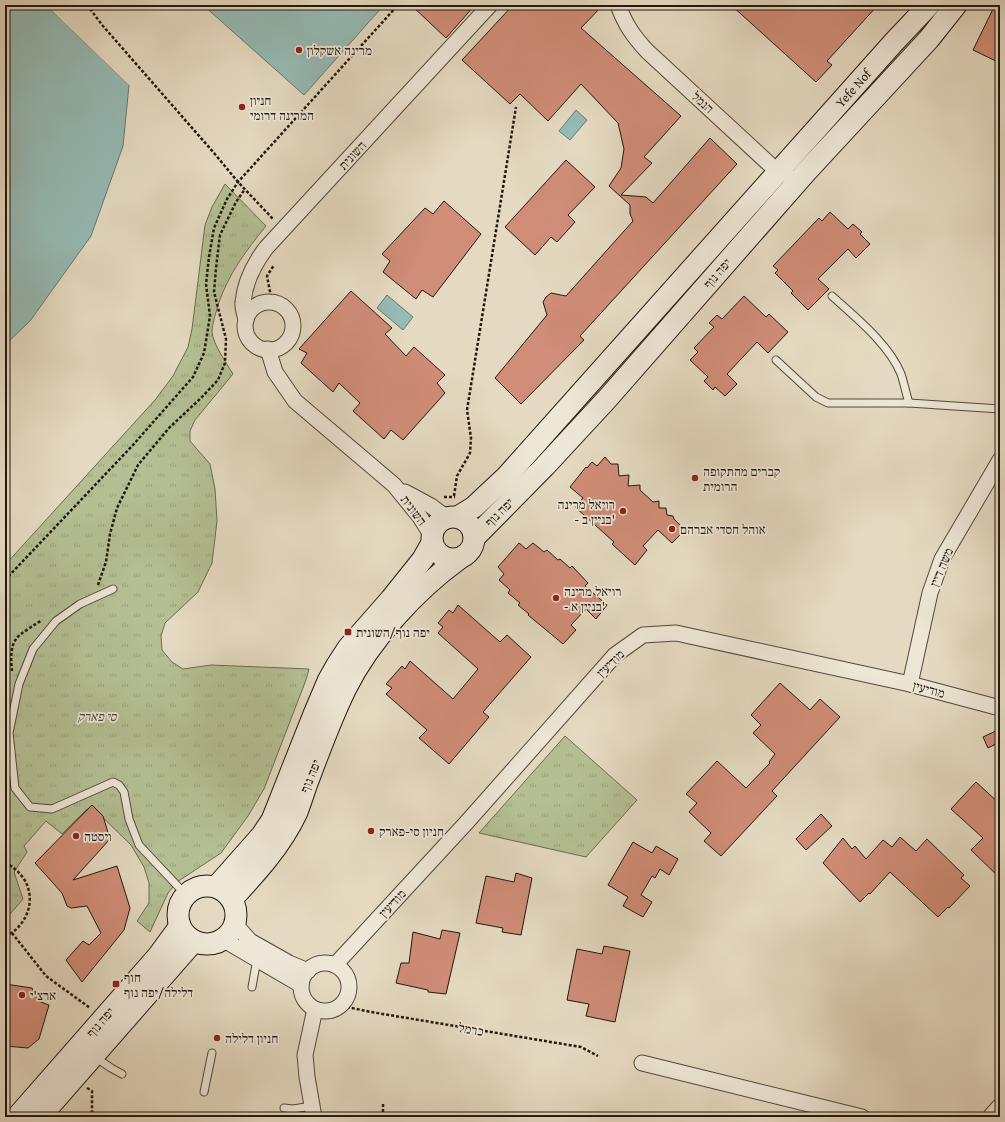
<svg xmlns="http://www.w3.org/2000/svg" width="1005" height="1122" font-family="'Gentium Book Plus','Frank Ruhl Libre',serif">
<style>
.grass{fill:url(#grass-tufts);stroke:#6a6c51}
.water{fill:#96bab4;stroke:#677972}
.pier{fill:#e5dac1}
.building{fill:#d08d78;stroke:#20180e}
.lines{fill:none;stroke-linecap:round;stroke-linejoin:round}
.service-casing{stroke:#51483b;stroke-width:9}
.minor-casing{stroke:#51483b;stroke-width:17}
.tertiary-casing{stroke:#51483b;stroke-width:20}
.secondary-casing{stroke:#20180e;stroke-width:23}
.path{stroke:#20180e;stroke-width:2.5;stroke-dasharray:3 2;stroke-linecap:butt}
.service{stroke:#eee7d7;stroke-width:7}
.minor{stroke:#eee7d7;stroke-width:15}
.tertiary{stroke:#eee7d7;stroke-width:18}
.secondary{stroke:#eee7d7;stroke-width:21}
.poi-dot{fill:#8f2418;stroke:#eee7d7;stroke-width:1.5}
.labels{text-anchor:middle;stroke-width:3.5;stroke-linejoin:round;paint-order:stroke}
.poi-label{font-size:13px;fill:#20180e;stroke:#eee7d7;text-anchor:start}
.street-label{font-size:13px;fill:#20180e;stroke:#eee7d7}
.park-label{font-size:13px;font-style:italic;fill:#4c4a36;stroke:#eee7d7}
</style>
<defs>
<pattern id="grass-tufts" width="24" height="20" patternUnits="userSpaceOnUse"><rect width="24" height="20" fill="#b4c094"/><path d="M3 7l-1-3M5 7V3M7 7l1-3M15 17l-1-3M17 17v-4M19 17l1-3" fill="none" stroke="#9aa47e"/></pattern>
</defs>
<rect width="100%" height="100%" fill="#e5dac1"/>
<filter id="stains"><feTurbulence type="fractalNoise" baseFrequency=".005" numOctaves="4"/><feColorMatrix values="0 0 0 0 .2 0 0 0 0 .09 0 0 0 0 .02 0 0 0 .5 -.17"/></filter>
<radialGradient id="worn" r=".72"><stop offset=".6" stop-color="#630" stop-opacity="0"/><stop offset="1" stop-color="#630" stop-opacity=".3"/></radialGradient>
<g class="grass">
<path d="M225 184 266 226C245 252 229 273 218 305 216 313 212 324 212 332 213 344 227 364 233 374L195 420 190 431V441L210 464 215 489 217 521 212 563 198 592 165 623 161 636 162 650 172 662 183 669 211 665 309 669 306 680 264 789 248 816 221 853 177 882 168 893 150 932 137 921 149 903V883L144 867 131 845 93 808 87 809 62 834 46 821 24 846 27 852 14 872 23 899 5 920V565L155 400 173 376 188 347 192 329 205 225 212 207Z"/>
<path d="M565 736 637 800 586 857 479 833Z"/>
</g>
<g class="water">
<path d="M5 5H46L129 85 123 146 91 236 30 321 5 345Z"/>
<path d="M203 5H384L304 95Z"/>
<path d="M576 110 587 120 570 140 559 131Z"/>
<path d="M387 295 413 317 403 330 377 308Z"/>
</g>
<path class="pier" d="M46 5H49L130 83 129 85Z"/>
<g class="building">
<path d="M411 5H475L446 38Z"/>
<path d="M513 5H603L581 28 681 116 644 157 652 163 621 195 646 197 653 203 710 138 737 164 580 336 584 340 521 404 495 378 547 315 543 302 546 297 551 293 566 296 633 221 630 214V205L609 186 621 168 624 149 618 123 581 84 548 121 520 94 510 104 462 60Z"/>
<path d="M731 5H878L827 61 832 65 816 82Z"/>
<path d="M995 5H1000V63L973 50Z"/>
<path d="M566 160 595 187 568 215 575 222 557 242 551 237 535 255 505 227Z"/>
<path d="M444 201 481 234 433 297 422 290 416 299 383 272 390 261 382 254 425 208 433 214Z"/>
<path d="M830 212 848 229 853 224 862 232 860 234 870 244 856 258 848 249 818 279 829 289 808 310 791 293 793 291 775 273 778 270 773 266 819 218 822 221Z"/>
<path d="M351 291 392 328 385 334 406 356 414 347 445 375 437 383 445 393 403 440 391 430 384 439 353 411 360 403 339 383 333 392 301 363 307 353 299 349Z"/>
<path d="M744 296 766 317 769 314 788 332 768 353 757 342 727 374 737 384 725 396 715 387 713 390 704 381 708 377 690 360 698 352 694 348 714 327 709 323 717 315 722 319Z"/>
<path d="M605 457 611 464H618L619 476 629 475 628 486 640 485V490L653 502 659 501V508H666L667 515 673 516 674 519 685 530 672 543 658 530 643 546 647 550 635 565 612 544 614 542 575 507 583 498 570 487 586 467 587 468 592 462 597 466Z"/>
<path d="M519 543 526 549 533 543 544 552 547 550 558 560 560 559 570 568 572 566 588 583 585 586 607 605 596 619 586 609 571 625 576 630 563 644 528 615 529 614 518 605 520 603 508 593 510 590 499 580 504 574 498 567Z"/>
<path d="M458 605 500 642 507 635 531 657 483 712 489 717 449 764 419 738 427 730 386 694 392 688 386 684 402 666 405 669 410 661 453 699 478 669 438 633 443 627 438 623 449 610 453 613Z"/>
<path d="M780 683 810 710 820 699 840 717 772 791 777 796 721 856 704 841 711 833 689 812 697 803 686 794 717 761 746 788 770 763 769 762 775 754 753 733 761 725 751 715Z"/>
<path d="M1000 729V742L988 748 983 737Z"/>
<path d="M976 782 1000 804V878L971 850 983 838 951 809Z"/>
<path d="M92 805 103 816 110 839 73 880 117 866 130 908 124 930 82 982 66 960 83 941 89 945 101 933 87 906 71 908 67 906 62 893 35 863Z"/>
<path d="M821 814 832 826 806 850 796 839Z"/>
<path d="M900 837 916 851 927 839 964 875 961 878 970 886 949 908 948 907 938 917 890 872 870 894 869 893 860 902 823 863 843 838 852 849 855 846 866 859 883 840 892 847Z"/>
<path d="M633 842 652 853 656 846 678 859 669 875 660 869 655 878 652 876 641 895 652 902 643 917 623 906 628 897 608 885Z"/>
<path d="M516 873 532 878 521 935 502 932 503 928 476 923 486 876 514 882Z"/>
<path d="M442 930 460 933 446 994 428 992V990L396 983 401 963H409L413 932 440 939Z"/>
<path d="M604 946 630 951 615 1022 586 1016 589 1004 567 1000 577 949 602 954Z"/>
<path d="M5 984 32 988 38 1001 49 1005 39 1039 28 1048 5 1046Z"/>
</g>
<g class="lines">
<defs>
<g id="service">
<path d="M832 296C855 317 889 344 901 374 904 383 906 393 909 403"/>
<path d="M776 360 816 397 828 403H909L1000 409"/>
<path d="M113 589 80 604 56 621 33 649 19 684 9 733 15 788 30 807 52 809 113 782 119 785 124 792 129 819 139 845 186 895"/>
<path d="M252 987 257 959"/>
<path d="M95 1057 111 1068 122 1074"/>
<path d="M204 1092 212 1053"/>
<path d="M284 1108 293 1109 312 1106"/>
</g>
<g id="minor">
<path d="M618 5C625 24 633 36 647 51L778 172 787 175"/>
<circle cx="269" cy="326" r="24"/>
<path d="M246 320C245 314 242 308 243 302 245 281 254 264 266 248L490 5"/>
<path d="M268 349 275 372 295 401 394 485 420 517 432 536"/>
<path d="M405 492 431 506 447 518"/>
<path d="M910 684 930 593 942 559 1000 460"/>
<path d="M235 924 250 941 289 963 308 971"/>
<path d="M224 940 301 985"/>
<circle cx="325" cy="987" r="24"/>
<path d="M335 965 467 822 615 655 643 635 676 633 910 684 1000 708"/>
<path d="M642 1063 862 1117"/>
<path d="M314 1117 307 1077 305 1055 315 1009"/>
</g>
<path id="tertiary" d="M992 1117 1000 1108"/>
<g id="secondary">
<circle cx="453" cy="538" r="21"/>
<path id="s1" d="M458 517 474 507 506 477 894 42 929 5"/>
<path d="M475 537 545 466 607 399 806 172 929 39 956 5"/>
<circle cx="207" cy="915" r="29"/>
<path d="M216 887 262 835 272 820 314 714 328 681 337 665 348 648 391 599 423 559 432 543"/>
<path d="M232 899C257 872 281 846 297 812 300 804 303 795 306 786 318 754 331 718 346 688 370 640 416 590 459 559"/>
<path d="M17 1117 158 956 180 926"/>
<path d="M40 1117 194 941"/>
</g>
</defs>
<use href="#service" class="service-casing"/>
<use href="#minor" class="minor-casing"/>
<use href="#tertiary" class="tertiary-casing"/>
<use href="#secondary" class="secondary-casing"/>
<g class="path">
<path d="M87 5 103 26 214 153 238 182 273 219"/>
<path d="M272 302 267 276 274 265"/>
<path d="M454 496 457 476 470 453 471 438 467 410 516 107"/>
<path d="M444 497H455"/>
<path d="M5 580 133 445 193 377 204 353 210 316 206 284 209 257 214 228 227 199 238 182 398 5"/>
<path d="M98 585 106 562 110 534 117 508 138 465 169 428 201 398 218 380 225 363 226 339 214 292 216 268 220 235 236 202 245 189"/>
<path d="M12 671C11 662 10 647 16 639 19 634 36 624 42 620"/>
<path d="M5 858 9 864"/>
<path d="M5 863C13 866 19 872 24 879 37 900 27 926 5 937"/>
<path d="M12 933 46 976 90 1008"/>
<path d="M342 1006 371 1012 581 1047 598 1056"/>
<path d="M87 1088 92 1091V1117"/>
<path d="M383 1104V1117"/>
</g>
<use href="#service" class="service"/>
<use href="#minor" class="minor"/>
<use href="#tertiary" class="tertiary"/>
<use href="#secondary" class="secondary"/>
</g>
<g class="poi-dot">
<circle cx="299" cy="50" r="4"/>
<circle cx="242" cy="107" r="4"/>
<circle cx="695" cy="478" r="4"/>
<circle cx="623" cy="511" r="4"/>
<circle cx="672" cy="529" r="4"/>
<circle cx="556" cy="598" r="4"/>
<rect x="344" y="628" width="8" height="8" rx="2"/>
<circle cx="371" cy="831" r="4"/>
<circle cx="76" cy="836" r="4"/>
<rect x="112" y="980" width="8" height="8" rx="2"/>
<circle cx="22" cy="995" r="4"/>
<circle cx="217" cy="1038" r="4"/>
</g>
<g class="labels">
<g class="poi-label">
<text x="307" y="55">מרינה אשקלון</text>
<text x="250" y="105">חניון<tspan x="250" dy="15">המרינה דרומי</tspan></text>
<text x="703" y="476">קברים מהתקופה<tspan x="703" dy="15">הרומית</tspan></text>
<text x="615" y="509" text-anchor="end">רויאל מרינה<tspan x="615" dy="15">- בניין ב'</tspan></text>
<text x="680" y="534">אוהל חסדי אברהם</text>
<text x="564" y="596">רויאל מרינה<tspan x="564" dy="15">- בניין א'</tspan></text>
<text x="356" y="637">יפה נוף/השונית</text>
<text x="379" y="836">חניון סי-פארק</text>
<text x="84" y="841">ויסטה</text>
<text x="124" y="982">חוף<tspan x="124" dy="15">דלילה/יפה נוף</tspan></text>
<text x="30" y="1000">ארצ'י</text>
<text x="225" y="1043">חניון דלילה</text>
</g>
<g class="street-label">
<text dy="5" stroke="none"><textPath href="#s1" startOffset="584">Yefe Nof</textPath></text>
<text transform="translate(703 102) rotate(43)" y="5">הנמל</text>
<text transform="translate(352 155) rotate(-47)" y="5">השונית</text>
<text transform="translate(717 273) rotate(-49)" y="5">יפה נוף</text>
<text transform="translate(414 510) rotate(53)" y="5">השונית</text>
<text transform="translate(499 512) rotate(-45)" y="5">יפה נוף</text>
<text transform="translate(941 567) rotate(-67)" y="5">משה דיין</text>
<text transform="translate(610 663) rotate(-44)" y="5">מודיעין</text>
<text transform="translate(929 689) rotate(15)" y="5">מודיעין</text>
<text transform="translate(310 776) rotate(-68)" y="5">יפה נוף</text>
<text transform="translate(392 903) rotate(-47)" y="5">מודיעין</text>
<text transform="translate(100 1022) rotate(-49)" y="5">יפה נוף</text>
<text transform="translate(471 1029) rotate(10)" y="5">כרמל</text>
</g>
<g class="park-label">
<text x="97" y="721">סי פארק</text>
</g>
</g>
<rect width="1005" height="1122" fill="none" stroke="#e5dac1" stroke-width="20"/>
<rect x="6" y="6" width="993" height="1110" fill="none" stroke="#20180e" stroke-width="2"/>
<rect x="10" y="10" width="985" height="1102" fill="none" stroke="#20180e"/>
<rect width="100%" height="100%" filter="url(#stains)"/>
<rect width="100%" height="100%" fill="url(#worn)"/>
</svg>
